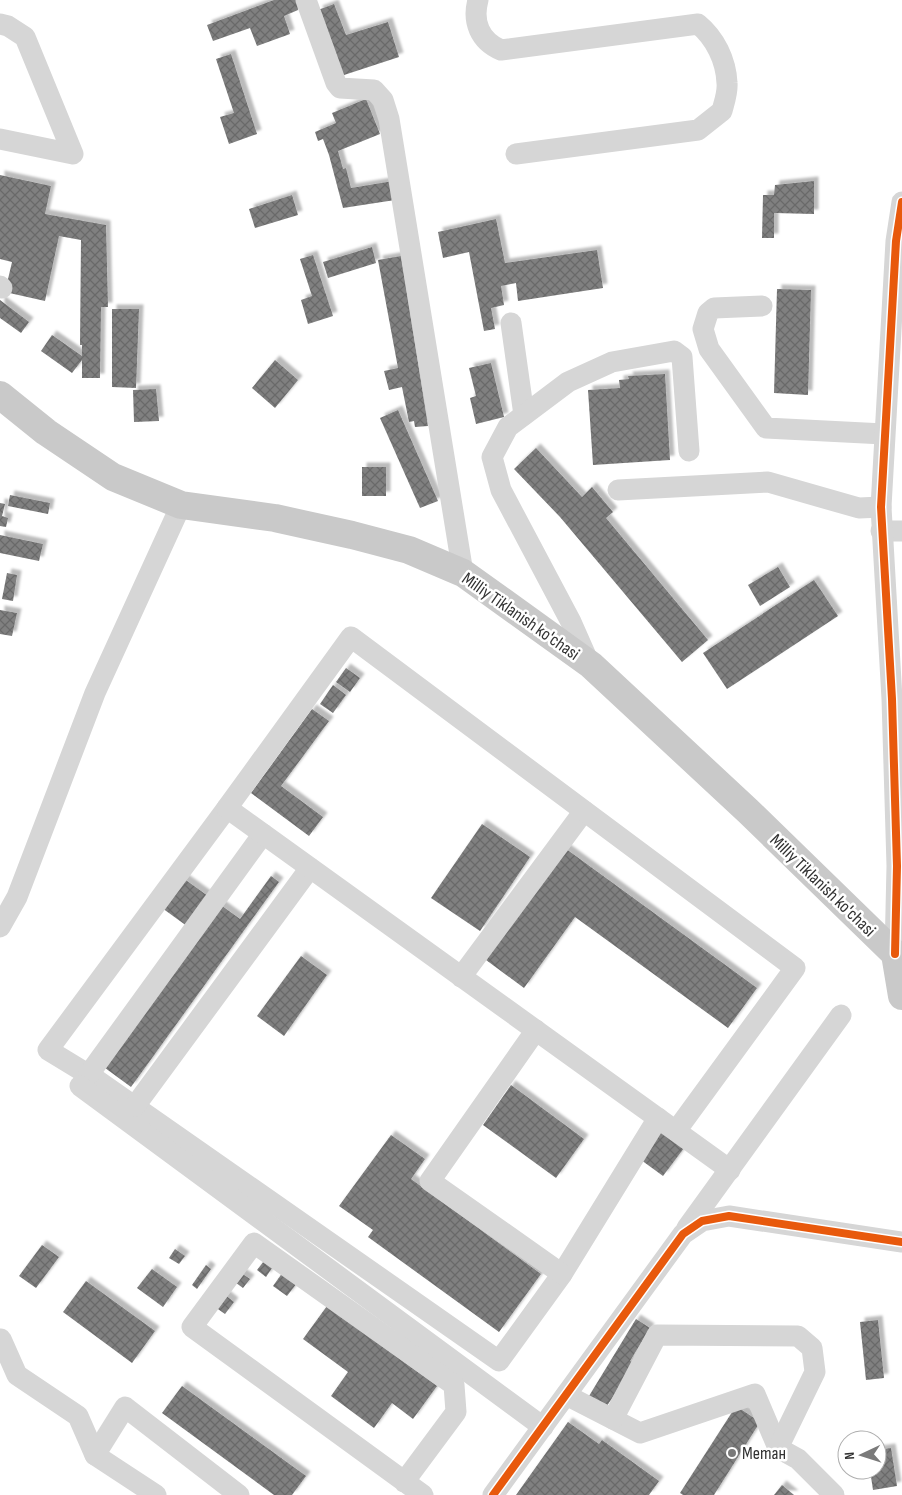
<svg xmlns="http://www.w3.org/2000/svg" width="902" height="1495" font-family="'Sofia Sans Condensed',sans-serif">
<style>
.building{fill:url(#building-cross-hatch);filter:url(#shadow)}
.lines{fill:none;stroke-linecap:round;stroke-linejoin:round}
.minor{stroke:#d6d6d6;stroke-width:21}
.major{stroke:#c9c9c9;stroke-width:28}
.cycleway-casing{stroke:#fff;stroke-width:11}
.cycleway{stroke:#e8590c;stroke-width:8}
.poi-dot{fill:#7a7a7a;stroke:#fff;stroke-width:2}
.labels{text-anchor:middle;stroke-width:5;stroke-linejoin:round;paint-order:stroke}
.street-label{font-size:18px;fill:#323232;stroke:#fff}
.poi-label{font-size:18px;fill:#323232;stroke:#fff;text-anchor:start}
</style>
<defs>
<pattern id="building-cross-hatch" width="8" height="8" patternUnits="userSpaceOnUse" patternTransform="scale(1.25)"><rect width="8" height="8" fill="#808080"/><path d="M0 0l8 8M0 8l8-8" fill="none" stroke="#696969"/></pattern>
<filter id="shadow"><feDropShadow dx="4.5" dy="-4.5" stdDeviation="1" flood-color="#0004"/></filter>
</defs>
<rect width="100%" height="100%" fill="#fff"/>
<g class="building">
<path d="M274 0H297L298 10 284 16 290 34 257 46 250 28 213 41 207 25Z"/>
<path d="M334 4 346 35 388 22 399 57 341 76 318 10Z"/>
<path d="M231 54 257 134 229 144 220 117 234 113 216 59Z"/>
<path d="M366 99 380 134 338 151 343 169 346 168 351 188 393 181 395 200 343 208 329 155 323 139 318 141 315 132 336 123 332 113Z"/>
<path d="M0 175 51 186 45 214 106 225 108 307H101L100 378H82V360L72 373 41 351 52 335 82 356V345H80L81 240 59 236 45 301 5 292 12 262 0 259Z"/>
<path d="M814 181V214L774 213V238H762L763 195H774L775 185Z"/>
<path d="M292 195 298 215 255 228 249 209Z"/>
<path d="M496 219 505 263 597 250 603 288 518 301 516 283 501 286 504 305 491 308 495 329 484 331 469 252 443 258 438 232Z"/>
<path d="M372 247 376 263 328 278 323 262Z"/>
<path d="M313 255 333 316 308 324 301 300 312 296 300 259Z"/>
<path d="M401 256 428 426 415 427 414 421 409 422 402 387 389 390 384 371 398 368 378 260Z"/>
<path d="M777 289 811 290 808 395 774 393Z"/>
<path d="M0 300 29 322 21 333 0 318Z"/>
<path d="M112 309H139L136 388 112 387Z"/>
<path d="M275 360 298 380 275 408 252 388Z"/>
<path d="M491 363 504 417 476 424 470 398 476 396 469 368Z"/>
<path d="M665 374 670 460 593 465 588 390 620 388 619 380 629 379 628 376Z"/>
<path d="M156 389 159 421 134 422 133 390Z"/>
<path d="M398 410 438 501 420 508 380 418Z"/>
<path d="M536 448 582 497 592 487 613 512 606 518 708 640 682 662 560 517 514 469Z"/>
<rect x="362" y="467" width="24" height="29"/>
<path d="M10 495 50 503 48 514 8 506Z"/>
<path d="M0 503 5 504 2 516 8 518 6 527 0 526Z"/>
<path d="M0 535 43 544 39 561 0 553Z"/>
<path d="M778 567 790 587 760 606 748 585Z"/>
<path d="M7 573 17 575 13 601 2 599Z"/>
<path d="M814 580 838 616 727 689 703 653Z"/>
<path d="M0 610 17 613 12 636 0 634Z"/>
<path d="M346 668 360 678 350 692 336 682Z"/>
<path d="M333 685 346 695 333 713 320 704Z"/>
<path d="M312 709 329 721 281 786 323 817 309 836 251 793Z"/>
<path d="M482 824 530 857 480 931 431 898Z"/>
<path d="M562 846 757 988 728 1028 575 917 524 988 482 957Z"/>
<path d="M271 876 279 882 131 1087 101 1065 218 903 240 919Z"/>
<path d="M183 878 212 899 191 929 162 908Z"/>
<path d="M301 956 327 975 284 1036 257 1016Z"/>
<path d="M511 1085 584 1139 556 1178 483 1125Z"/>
<path d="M660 1124 687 1144 663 1176 637 1157Z"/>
<path d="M391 1135 425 1159 411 1179 541 1274 499 1332 368 1237 373 1230 339 1206Z"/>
<path d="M42 1245 59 1257 36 1288 19 1276Z"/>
<path d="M175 1249 185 1256 179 1264 169 1258Z"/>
<path d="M264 1261 272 1268 266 1277 257 1270Z"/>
<path d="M206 1265 211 1269 197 1289 192 1285Z"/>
<path d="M152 1269 177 1287 163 1307 137 1288Z"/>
<path d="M238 1271 250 1279 243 1288 232 1280Z"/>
<path d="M283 1272 297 1283 287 1296 273 1286Z"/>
<path d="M86 1281 155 1331 132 1363 63 1312Z"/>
<path d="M224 1294 234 1302 225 1314 215 1307Z"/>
<path d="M327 1306 437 1386 413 1419 392 1403 374 1428 331 1396 348 1372 303 1339Z"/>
<path d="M636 1319 650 1328 630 1361 634 1363 607 1406 589 1396Z"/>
<path d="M878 1320 884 1378 866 1380 860 1322Z"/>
<path d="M182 1386 306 1476 292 1495H274L162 1413Z"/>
<path d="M736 1406 760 1422 714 1495H683L680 1493Z"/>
<path d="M568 1422 599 1444 602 1440 659 1481 649 1495H516Z"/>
<path d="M891 1448 897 1486 873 1490 870 1470H877V1450Z"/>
<path d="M782 1485 794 1495H774Z"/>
</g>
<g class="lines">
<g class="minor">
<path d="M306 0 336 83 340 88 374 90 383 100 389 119 463 573"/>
<path d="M478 0C472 22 480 41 501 50L698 24C715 38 726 60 727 83 728 92 724 103 722 111L698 130 516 154"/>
<path d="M0 24 8 26 25 37 73 154 0 139"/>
<path d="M0 286 2 288"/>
<path d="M762 306 714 308 708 313 703 329 709 349 766 428 884 434"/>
<path d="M511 323 524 415"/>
<path d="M618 490 768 482 859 508 881 507"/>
<path d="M881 531H902"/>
<path d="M590 665 571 622 501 490 492 457 508 427 568 382 612 362 674 351 682 357 689 451"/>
<path d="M227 808 48 1050 94 1078 499 1361 562 1274 658 1118"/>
<path d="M0 927 17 897 95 693 181 505"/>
<path d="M895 954 897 866 892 699 881 507 896 241 902 202"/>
<path d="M461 977 584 811"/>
<path d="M536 1030 430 1181 562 1274"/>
<path d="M89 1074 263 834"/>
<path d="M80 1086 543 1427"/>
<path d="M135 1106 310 868"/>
<path d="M676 1131 795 968 351 637 227 808 730 1170"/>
<path d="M687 1228 841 1015"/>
<path d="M1 1339 17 1375 78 1416 95 1455"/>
<path d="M566 1395 640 1433 755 1394 778 1448 798 1459 834 1495"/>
<path d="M613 1419 657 1335 798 1336 812 1348 815 1372 778 1448"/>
<path d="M404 1482 456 1412 454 1385 254 1243 192 1327 423 1495"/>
<path d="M156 1495 95 1455 125 1407 239 1495"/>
<path d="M493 1495 683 1234 702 1221 729 1216 902 1242"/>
</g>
<path class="major" d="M0 395 46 432 113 477 181 505 275 518 352 535 409 550 463 573 591 665 748 811 895 954 902 996"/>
<defs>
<g id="cycleway">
<path d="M895 954 897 866 892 699 881 507 896 241 902 202"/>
<path d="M493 1495 683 1234 702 1221 729 1216 902 1242"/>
</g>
</defs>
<use href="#cycleway" class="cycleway-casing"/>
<use href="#cycleway" class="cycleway"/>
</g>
<circle class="poi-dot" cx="732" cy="1453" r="5"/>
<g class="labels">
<g class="street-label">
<text transform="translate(521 616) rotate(35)" y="6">Milliy Tiklanish ko'chasi</text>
<text transform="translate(823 885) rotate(44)" y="6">Milliy Tiklanish ko'chasi</text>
</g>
<g class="poi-label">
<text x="742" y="1459">Метан</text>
</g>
</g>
<g transform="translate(862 1455) rotate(266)"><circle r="24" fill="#ffffff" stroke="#adadad"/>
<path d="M0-4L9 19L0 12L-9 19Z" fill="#7a7a7a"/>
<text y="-8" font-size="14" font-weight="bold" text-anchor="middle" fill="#323232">N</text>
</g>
</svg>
